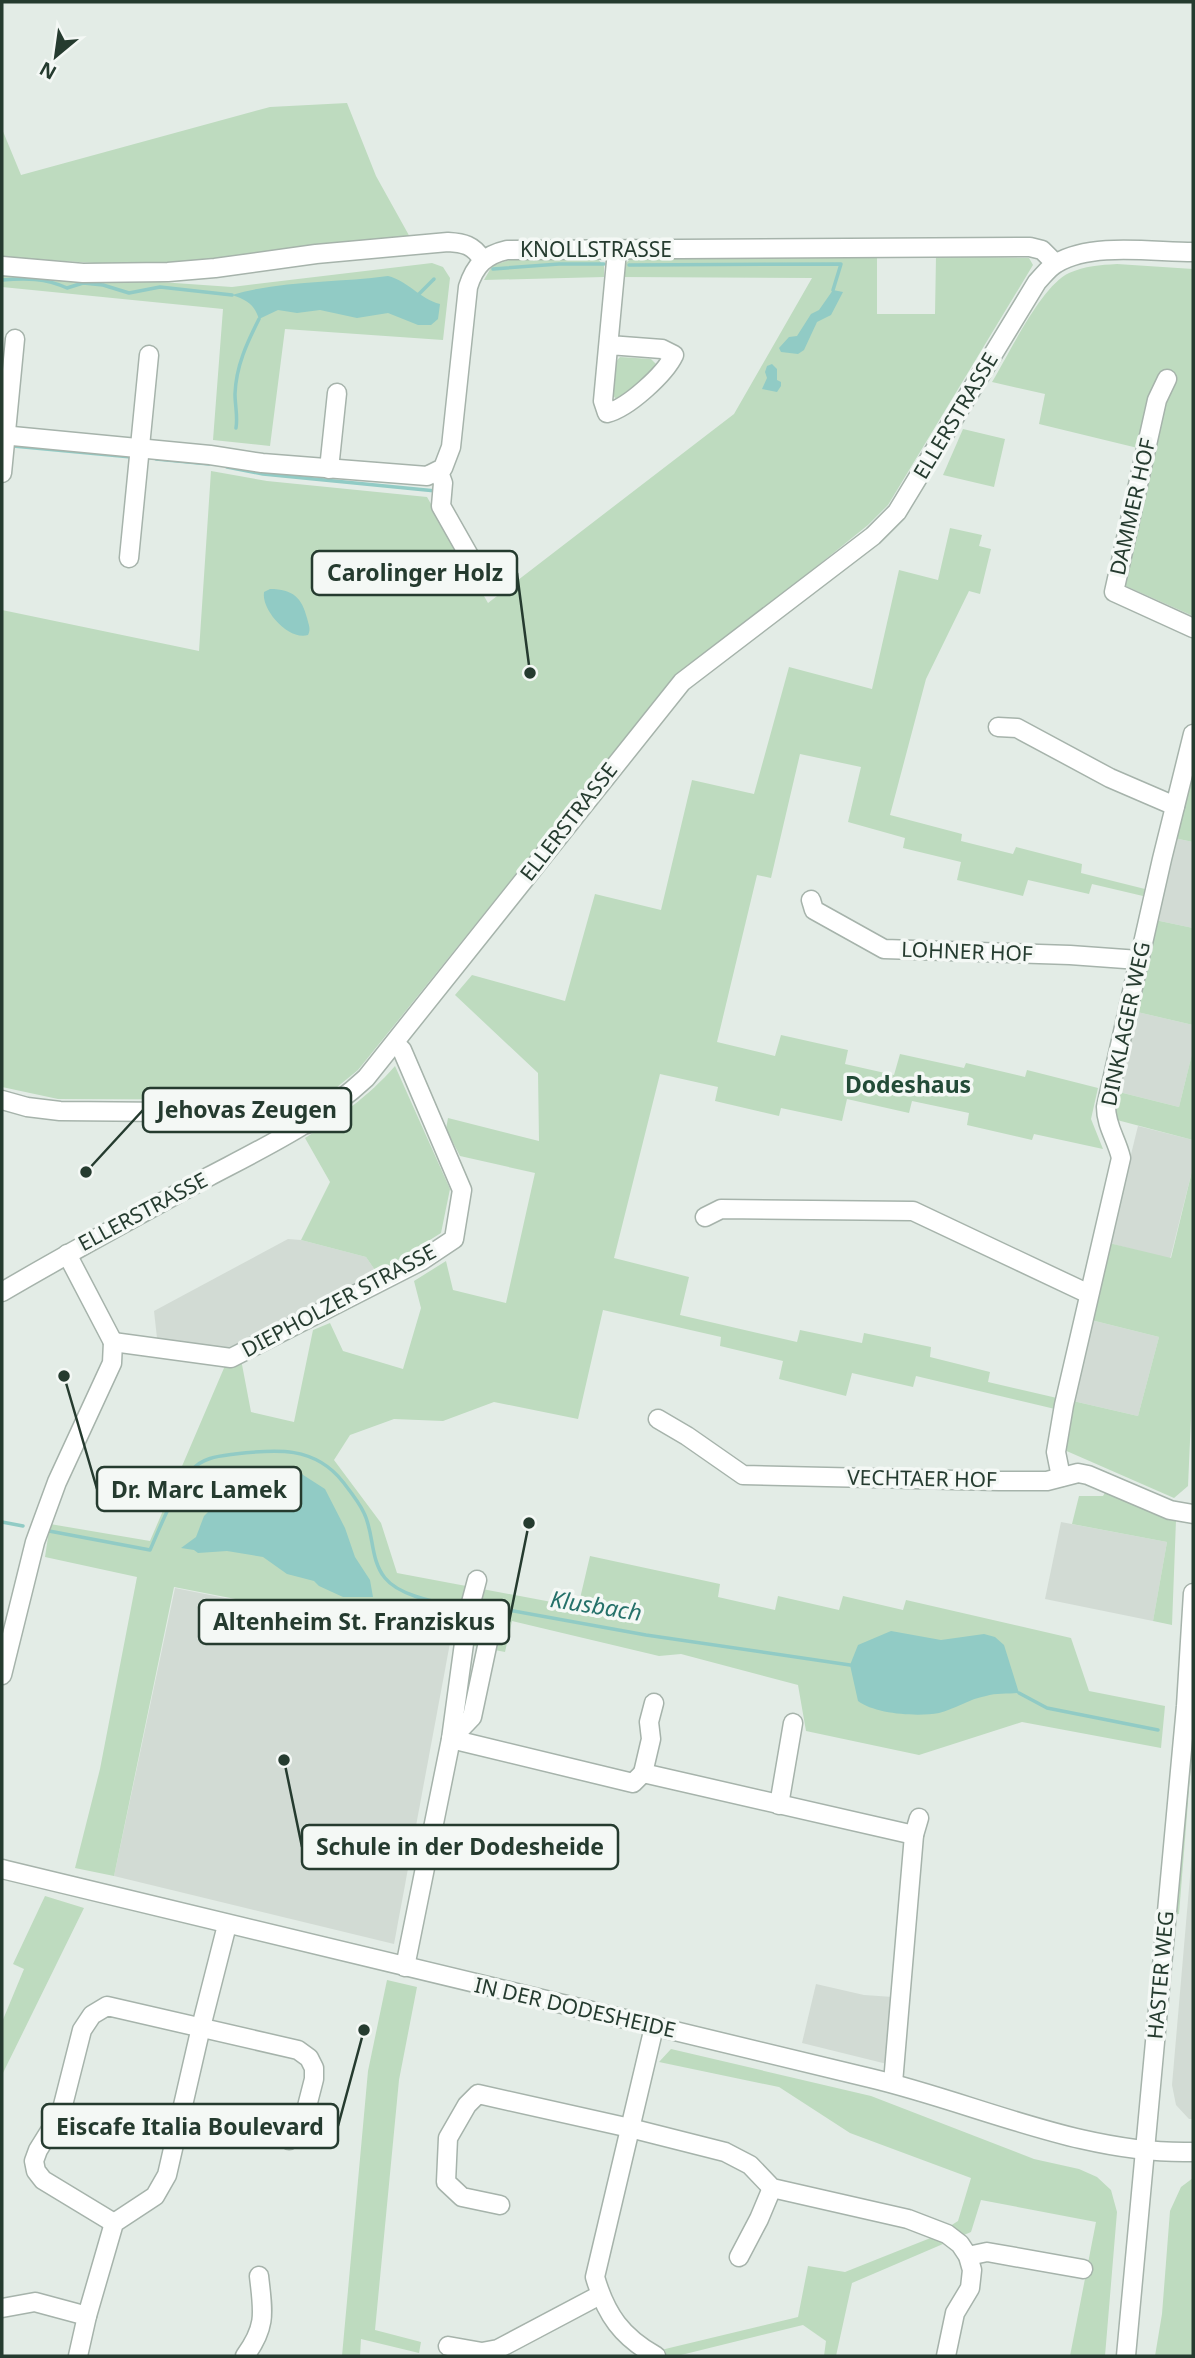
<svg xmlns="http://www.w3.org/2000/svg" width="1195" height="2358" font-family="'Noto Sans',sans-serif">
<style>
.built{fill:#d2dbd4}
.green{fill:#bedbbf}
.water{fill:#91cbc5}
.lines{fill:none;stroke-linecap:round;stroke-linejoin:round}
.stream{stroke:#91cbc5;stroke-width:3.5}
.minor-casing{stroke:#a6b3ab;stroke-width:21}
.minor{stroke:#fff;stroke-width:18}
.labels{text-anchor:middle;stroke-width:7;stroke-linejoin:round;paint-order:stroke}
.street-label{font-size:21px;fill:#253b2f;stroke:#f4f8f5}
.neighbourhood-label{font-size:23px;font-weight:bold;fill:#234b37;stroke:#f4f8f5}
.water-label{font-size:23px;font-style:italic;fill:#25716a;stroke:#f4f8f5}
.leader{fill:none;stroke:#253b2f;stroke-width:2.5}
.callout-dot{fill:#253b2f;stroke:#f4f8f5;stroke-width:2.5}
.callout{fill:#f4f8f5;stroke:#253b2f;stroke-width:2.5}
.callout-label{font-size:23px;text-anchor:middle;font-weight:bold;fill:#253b2f}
</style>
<rect width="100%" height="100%" fill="#e3ece6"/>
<g class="built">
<path d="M1174 838 1193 842V928L1155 920Z"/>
<path d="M1133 1011 1193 1025V1050L1179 1107 1115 1091Z"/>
<path d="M1138 1126 1193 1140V1167L1170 1259 1109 1243Z"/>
<path d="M288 1239 301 1240 366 1257 377 1273 233 1349 157 1338 154 1311Z"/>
<path d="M1091 1320 1159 1337 1138 1416 1073 1401Z"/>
<path d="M1061 1522 1167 1542 1153 1621 1045 1599Z"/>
<path d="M175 1588 450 1643 394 1944 114 1876Z"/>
<path d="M1193 1842V2119H1189L1176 2105 1172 2085Z"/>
<path d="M816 1984 864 1995 893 1997 887 2064 802 2043Z"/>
</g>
<g class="green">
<path d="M347 103 376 176 411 239 172 268 2 257V129L21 175 270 107Z"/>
<path d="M877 256V314H935L936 256 1029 258 1033 265 888 505 868 525 667 687 358 1070 325 1097 314 1100 58 1099 2 1087V610L199 651 211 471 267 481 427 497 488 603 734 414 812 278 621 277 622 267 631 258Z"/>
<path d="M597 258 604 266V277L484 280 492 266 512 259Z"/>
<path d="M432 263 443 267 450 278 443 340 285 329 270 446 213 440 223 309 2 287V271L232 287Z"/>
<path d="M1117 264 1193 269V616L1119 583 1150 451 1039 424 1045 394 992 382C1009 354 1041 286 1069 273 1085 266 1100 265 1117 264Z"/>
<path d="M620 357 651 359 656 364 655 371 625 398 616 399 611 393 615 363Z"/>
<path d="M963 429 1005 439 994 487 943 475Z"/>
<path d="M950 528 982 535 979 546 991 549 980 594 969 591 926 679 890 815 962 834 961 841 1013 854 1016 847 1082 864 1081 873 1145 889 1143 896 1092 884 1089 894 1028 880 1023 896 957 880 961 862 903 848 905 838 848 822 861 767 800 754 771 878 757 875 717 1042 775 1056 781 1035 848 1050 845 1064 894 1075 900 1054 964 1068 966 1063 1025 1077 1027 1070 1098 1088 1091 1119 1103 1149 1034 1134 1032 1140 967 1125 969 1113 912 1101 909 1113 847 1099 842 1121 781 1108 779 1116 715 1101 718 1087 660 1074 614 1258 689 1277 680 1315 797 1342 800 1330 862 1343 864 1333 931 1347 930 1357 990 1372 988 1382 1057 1398 1055 1409 916 1376 913 1387 852 1373 846 1396 779 1379 783 1361 720 1346 721 1337 603 1310 578 1419 494 1402 443 1421 394 1419 350 1435 334 1460 381 1523 397 1573 578 1607 590 1556 720 1584 718 1597 775 1610 778 1596 839 1610 843 1596 903 1610 906 1600 1071 1638 1089 1691 1165 1706 1161 1748 1022 1722 919 1755 806 1731 798 1685 681 1654 659 1656 512 1621 505 1652 174 1587 114 1876 75 1868 100 1769 137 1577 45 1557 50 1524 150 1541 227 1361 240 1354 251 1412 294 1422 313 1330 330 1323 343 1351 403 1369 421 1308 414 1281 446 1261 453 1290 506 1303 535 1173 460 1156 446 1129 448 1118 539 1141 538 1073 455 995 472 975 565 1001 595 894 661 910 692 780 754 794 789 667 872 689 899 570 938 580Z"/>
<path d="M1189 771 1193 772V842L1174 838Z"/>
<path d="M1155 920 1193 928V1025L1133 1011Z"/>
<path d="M1193 1050V1140L1117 1120 1113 1105 1115 1091 1179 1107Z"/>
<path d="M395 1066 450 1189 441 1233 377 1273 366 1257 301 1240 330 1182 305 1138C339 1117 368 1097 395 1066Z"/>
<path d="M1193 1167V1373L1188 1486 1174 1498 1062 1449 1073 1401 1138 1416 1159 1337 1091 1320 1109 1243 1171 1258Z"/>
<path d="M1106 1491 1176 1520 1172 1625 1153 1621 1167 1542 1072 1524 1079 1496H1103Z"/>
<path d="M1193 1740 1179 1914H1174L1191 1741Z"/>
<path d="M45 1896 84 1908 2 2075V2022L24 1969 13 1964Z"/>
<path d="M387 1980 417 1987 399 2080 375 2330 421 2342 419 2353 361 2339 360 2356H342L368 2071Z"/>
<path d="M671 2049 871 2096 1034 2159 1079 2169 1097 2177 1111 2190 1117 2212 1105 2356H1070L1096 2222 981 2200 971 2232 852 2283 836 2356H824L826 2341 803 2325 677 2356H650L661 2350 798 2317 808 2266 845 2272 933 2237 958 2221 971 2178 850 2133 779 2087 659 2062Z"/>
<path d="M1193 2178V2356H1155L1162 2314 1170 2211 1181 2187Z"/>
</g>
<g class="water">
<path d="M388 276C408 281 420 299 440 304L438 319 431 325H418L388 313 357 318 320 310 297 313 278 310 259 319C254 304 247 300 232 295 283 280 337 283 388 276Z"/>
<path d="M833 290 843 292 831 315 817 322 804 350 798 354 781 352 779 348 789 337 797 336 811 314 819 310Z"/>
<path d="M772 364 777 369V380L781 382V386L777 392 762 389 767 378 765 372 767 366Z"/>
<path d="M270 589C293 589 302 598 307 618 309 626 311 629 308 635 289 641 261 610 264 592Z"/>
<path d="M297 1471 325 1489 345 1528 355 1557 370 1580 373 1597H343L319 1586 314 1581 287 1574 263 1557 227 1551 198 1553 194 1550 181 1548 196 1537 204 1516 244 1476Z"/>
<path d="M891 1631 941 1640 984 1634 995 1637 1004 1645 1019 1693C1008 1694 996 1693 986 1696 969 1699 955 1709 939 1713 917 1717 875 1714 858 1701L850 1665 858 1645Z"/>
</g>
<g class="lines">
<g class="stream">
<path d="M629 265 841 264 833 290"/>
<path d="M493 269 559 264H604"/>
<path d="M2 280C26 278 45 278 67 288L83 283 103 285 129 293 160 287 232 295"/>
<path d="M419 294 434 279"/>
<path d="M236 428C238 416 235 406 235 394 236 366 247 343 259 319"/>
<path d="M13 446 131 457"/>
<path d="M156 459 209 464"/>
<path d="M227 467 263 474 436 491"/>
<path d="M2 1522 23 1526"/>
<path d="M49 1531 150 1550C162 1523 173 1493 192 1470 203 1457 220 1456 235 1454 276 1449 315 1446 343 1482 350 1491 359 1502 364 1513 374 1533 370 1560 385 1578 400 1597 441 1603 463 1608"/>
<path d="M474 1610H508L646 1635 850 1665"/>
<path d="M1019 1693 1047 1708 1158 1730"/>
</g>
<defs>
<g id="minor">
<path d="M2 266 83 273 168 272 215 268 316 254 448 242C464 243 473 245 482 259"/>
<path d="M609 345 662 349 674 355C665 374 628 408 607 413L603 401 617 251"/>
<path d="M1167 379 1157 400 1114 592 1193 628"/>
<path d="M2 435 210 455 262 463 427 476 443 468 451 447 468 287C475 265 485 255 507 250L1030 247 1042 250 1055 263"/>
<path d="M329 469 337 393"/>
<path d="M439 472 443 483 441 506 471 559"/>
<path d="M2 473 15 339"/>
<path d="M129 558 149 355"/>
<path d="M998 727 1017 728 1110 778 1175 806"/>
<path d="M811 900 814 910 884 949 1070 955 1139 960"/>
<path d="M2 1100 27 1107 60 1111 284 1113 296 1117 307 1124"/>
<path d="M705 1217 721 1209 913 1211 1089 1294"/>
<path d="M67 1254 113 1342"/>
<path d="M2 1292C70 1252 139 1215 208 1177 263 1148 320 1121 366 1078L682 682 873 536 897 512 1037 282C1043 276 1049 267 1057 263 1092 242 1153 252 1193 252"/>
<path d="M113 1342 231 1358 421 1261 454 1239 462 1190 402 1050 396 1044"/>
<path d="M658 1419 687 1436 743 1475 999 1481H1047L1078 1473 1088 1475 1170 1510 1193 1514"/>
<path d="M1061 1477 1056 1452 1064 1405 1121 1158C1117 1140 1106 1126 1106 1107L1162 859 1193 734"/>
<path d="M489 1637 472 1717 451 1739 633 1783 643 1773 914 1835"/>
<path d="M2 1675 35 1542 57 1482 112 1363 113 1342"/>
<path d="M643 1773 651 1739 649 1722 654 1703"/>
<path d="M779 1805 793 1723"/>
<path d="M2 1869C291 1941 581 2009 870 2078 976 2103 1082 2155 1193 2152"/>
<path d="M405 1967 451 1739 468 1614 477 1580"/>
<path d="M654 2027 595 2277C606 2315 622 2337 656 2356"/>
<path d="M893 2083 914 1835 919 1818"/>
<path d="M500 2205 462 2197 446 2182 448 2138 467 2105 478 2094 630 2128 725 2152 750 2165 772 2188 908 2219 947 2234 960 2244 968 2256 972 2270 970 2288 955 2313 946 2356"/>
<path d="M114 2223 43 2180 36 2171 34 2161 38 2150 61 2113 82 2030 92 2015 107 2006 298 2050 309 2058 314 2068V2079L302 2126 289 2140"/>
<path d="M968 2256 987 2252 1083 2269"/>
<path d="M739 2257 759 2219 772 2188"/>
<path d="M2 2308 35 2302 87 2316"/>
<path d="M448 2346 482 2352 498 2349 600 2295"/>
<path d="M78 2356 87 2316 114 2223 155 2196 167 2175 201 2027 227 1925"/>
<path d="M245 2356C267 2326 263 2312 259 2276"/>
<path d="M1126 2356 1186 1706 1193 1593"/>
</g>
</defs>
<use href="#minor" class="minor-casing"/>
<use href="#minor" class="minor"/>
</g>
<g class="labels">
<g class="street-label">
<text x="596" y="257">KNOLLSTRASSE</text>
<text transform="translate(956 416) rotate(-59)" y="7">ELLERSTRASSE</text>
<text transform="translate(1133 507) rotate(-77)" y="7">DAMMER HOF</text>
<text transform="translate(569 822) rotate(-52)" y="7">ELLERSTRASSE</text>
<text transform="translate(967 952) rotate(2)" y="7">LOHNER HOF</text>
<text transform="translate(1126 1024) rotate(-78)" y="7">DINKLAGER WEG</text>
<text transform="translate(143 1212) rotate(-28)" y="7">ELLERSTRASSE</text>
<text transform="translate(339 1301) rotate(-28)" y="7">DIEPHOLZER STRASSE</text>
<text transform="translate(922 1479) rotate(1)" y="7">VECHTAER HOF</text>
<text transform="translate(1161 1975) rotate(-85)" y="7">HASTER WEG</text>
<text transform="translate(575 2008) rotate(13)" y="7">IN DER DODESHEIDE</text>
</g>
<g class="neighbourhood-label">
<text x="908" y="1093">Dodeshaus</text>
</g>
<g class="water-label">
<text transform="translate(596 1606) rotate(9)" y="8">Klusbach</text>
</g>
</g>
<path class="leader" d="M530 673L517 573M86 1172L143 1110M64 1376L97 1489M529 1523L509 1622M284 1760L302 1847M364 2030L338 2126"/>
<g class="callout-dot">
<circle cx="530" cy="673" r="7"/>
<circle cx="86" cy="1172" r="7"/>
<circle cx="64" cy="1376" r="7"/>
<circle cx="529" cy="1523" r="7"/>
<circle cx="284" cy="1760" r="7"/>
<circle cx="364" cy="2030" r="7"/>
</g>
<g class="callout">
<rect x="312" y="551" width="205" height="44" rx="7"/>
<rect x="143" y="1088" width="208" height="44" rx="7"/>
<rect x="97" y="1467" width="204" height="44" rx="7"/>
<rect x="199" y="1600" width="310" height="44" rx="7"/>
<rect x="302" y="1825" width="316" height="44" rx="7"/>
<rect x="42" y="2104" width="296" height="44" rx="7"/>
</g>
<g class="callout-label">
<text x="415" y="581">Carolinger Holz</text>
<text x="247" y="1118">Jehovas Zeugen</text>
<text x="199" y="1498">Dr. Marc Lamek</text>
<text x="354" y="1630">Altenheim St. Franziskus</text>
<text x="460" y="1855">Schule in der Dodesheide</text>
<text x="190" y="2135">Eiscafe Italia Boulevard</text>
</g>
<rect width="1195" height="2358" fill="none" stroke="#253b2f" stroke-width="7"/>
<g transform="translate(56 56) rotate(209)" stroke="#f4f8f5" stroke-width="5" paint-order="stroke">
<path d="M0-5L12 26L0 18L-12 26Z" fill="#253b2f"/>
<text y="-10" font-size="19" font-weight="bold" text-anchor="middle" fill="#253b2f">N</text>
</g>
</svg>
